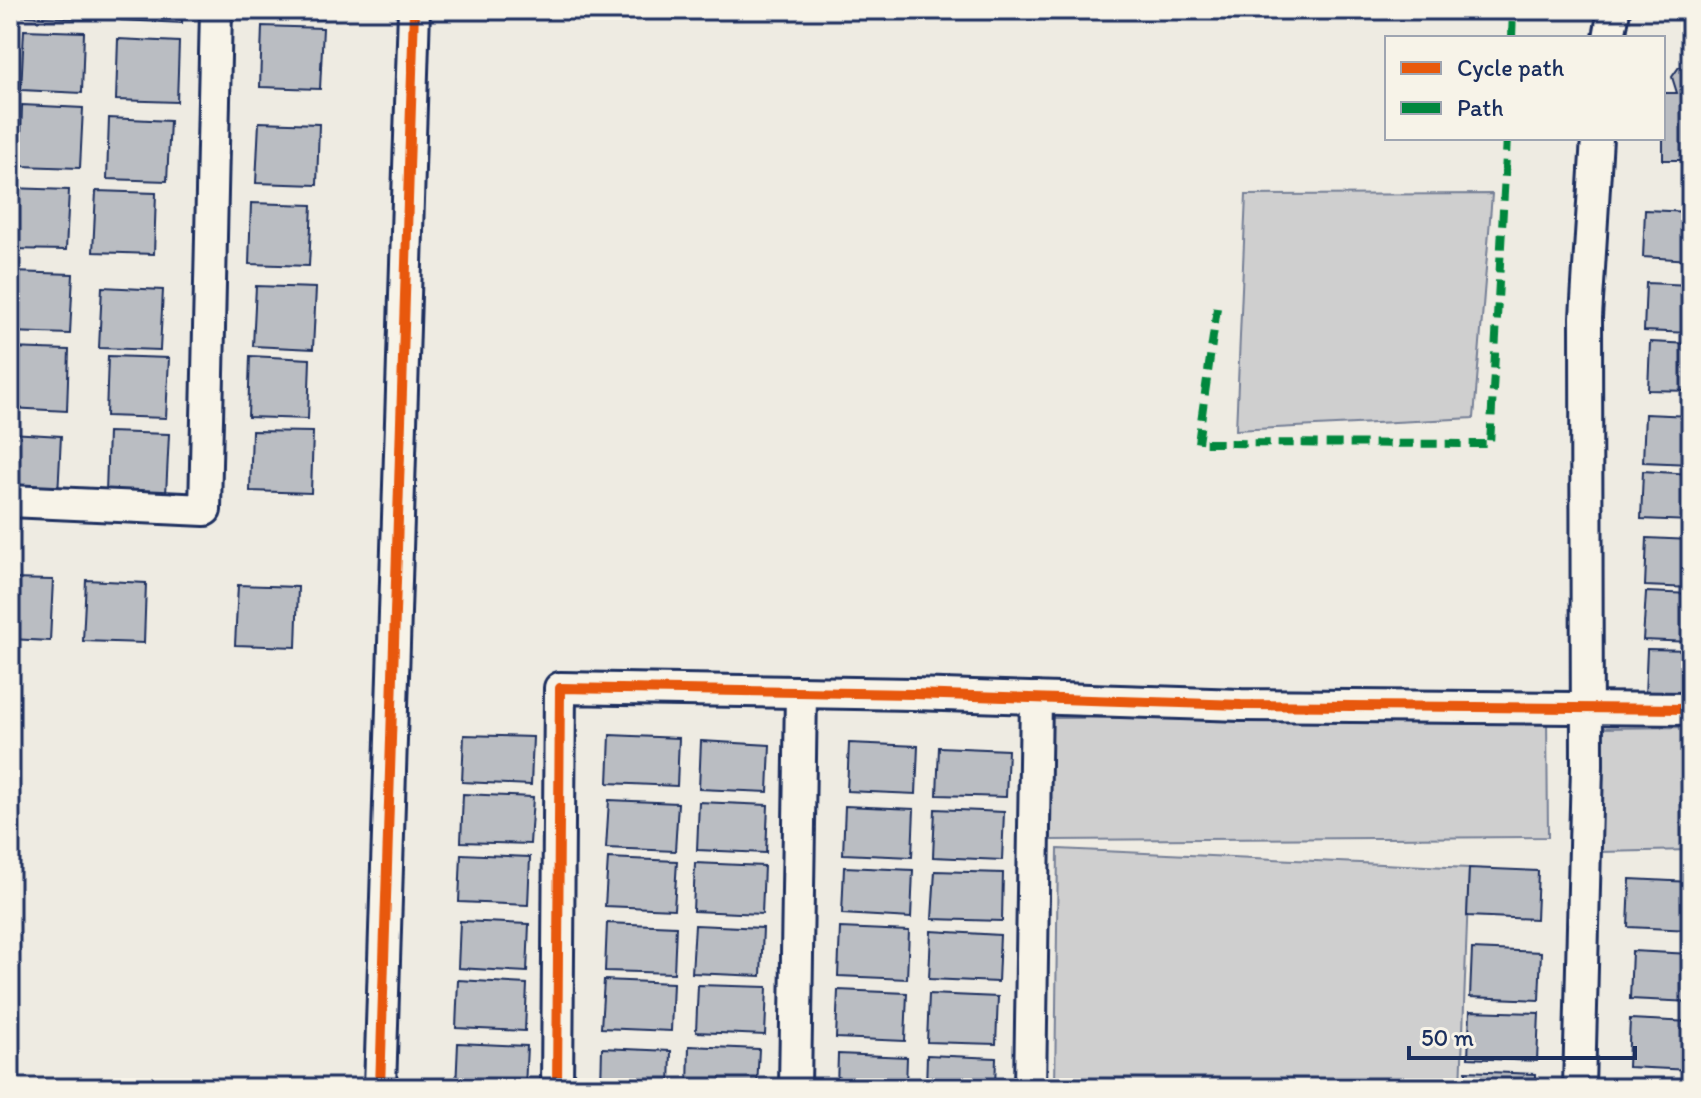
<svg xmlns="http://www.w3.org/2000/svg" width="1701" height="1098" font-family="Itim,sans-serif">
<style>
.green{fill:#cfcfcf;stroke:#757f96;stroke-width:2}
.building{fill:#babdc2;stroke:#1b2f5e;stroke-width:2}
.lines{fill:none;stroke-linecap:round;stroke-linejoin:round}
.street-casing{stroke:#1b2f5e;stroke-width:36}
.street{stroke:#f7f3e8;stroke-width:30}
.quiet{stroke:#00873e;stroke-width:8;stroke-dasharray:16 8;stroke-linecap:butt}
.cycleway-casing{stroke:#f7f3e8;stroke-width:15}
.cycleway{stroke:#e8590c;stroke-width:10}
</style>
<rect width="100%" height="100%" fill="#eeebe2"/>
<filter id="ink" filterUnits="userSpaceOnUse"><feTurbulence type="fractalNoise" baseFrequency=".0125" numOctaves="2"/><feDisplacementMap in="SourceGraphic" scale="16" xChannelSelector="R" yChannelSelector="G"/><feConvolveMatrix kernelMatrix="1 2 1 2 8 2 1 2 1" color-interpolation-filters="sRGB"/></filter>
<g filter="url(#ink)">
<g class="green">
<path d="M1492 194 1474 418 1236 430 1246 195Z"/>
<path d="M1547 716 1548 837 1051 840V718Z"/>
<path d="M1691 727V850L1600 852 1598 728Z"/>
<path d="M1058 849 1469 868 1461 1088H1055Z"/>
</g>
<g class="building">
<path d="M24 10H84V19L23 16Z"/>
<path d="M121 10H182V23L121 20Z"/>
<path d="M262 10H323V19L262 16Z"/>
<path d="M262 26 323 28 320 89 260 87Z"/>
<path d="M24 30 84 32 82 93 21 90Z"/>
<path d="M118 39 179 42 177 102 116 100Z"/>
<path d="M1679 67H1691V160H1663V93H1677L1672 77Z"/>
<path d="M22 105 83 108 80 168 20 166Z"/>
<path d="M109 118 170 121 167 181 107 179Z"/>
<path d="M259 122 319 124 317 185 256 183Z"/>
<path d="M10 188 69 190 66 250 10 249Z"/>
<path d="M96 191 156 193 154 254 93 252Z"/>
<path d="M251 203 312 205 309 266 249 264Z"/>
<path d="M1645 210 1691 212V260L1643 257Z"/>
<path d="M12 272 73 274 70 334 10 332Z"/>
<path d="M1646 283 1691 285V333L1644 331Z"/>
<path d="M256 286 316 288 313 349 253 346Z"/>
<path d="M102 287 163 290 160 350 99 348Z"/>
<path d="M1650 342 1691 344V391L1648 390Z"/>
<path d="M10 348 69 350 67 411 10 408Z"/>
<path d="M108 356 169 358 166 418 106 416Z"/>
<path d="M250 356 310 359 308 419 248 417Z"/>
<path d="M1645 414 1691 416V464L1643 462Z"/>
<path d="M252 431 313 432 311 493 250 491Z"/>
<path d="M108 432 169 434 166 495 106 493Z"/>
<path d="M10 433 61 436 58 496 10 494Z"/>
<path d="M1643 471 1691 474V521L1641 519Z"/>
<path d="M1647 538 1691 540V588L1645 586Z"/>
<path d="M10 579 53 580 50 641 10 639Z"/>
<path d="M86 580 146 583 144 643 83 641Z"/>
<path d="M238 585 298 587 296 647 235 645Z"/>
<path d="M1646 592 1691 594V642L1643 640Z"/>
<path d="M1647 649 1691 650V698L1645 696Z"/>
<path d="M464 735 533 737 531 785 462 782Z"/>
<path d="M610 735 679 738 677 786 608 783Z"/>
<path d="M701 741 770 745 768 792 699 789Z"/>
<path d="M849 743 918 746 916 794 847 791Z"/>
<path d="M939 747 1008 750 1006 797 937 795Z"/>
<path d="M463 794 533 797 530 844 461 842Z"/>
<path d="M609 800 678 803 675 851 606 848Z"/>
<path d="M699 802 768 805 766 853 697 850Z"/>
<path d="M845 806 914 809 912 857 843 854Z"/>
<path d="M935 809 1004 812 1002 860 933 857Z"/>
<path d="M461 854 530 857 528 905 459 902Z"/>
<path d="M608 858 677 861 674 909 605 906Z"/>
<path d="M695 863 764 866 762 914 693 911Z"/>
<path d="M844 867 913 870 911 918 842 914Z"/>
<path d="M1469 868 1538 871 1536 919 1467 916Z"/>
<path d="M935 871 1003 873 1002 921 932 919Z"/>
<path d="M1630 879 1691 882V930L1628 927Z"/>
<path d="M460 921 529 924 527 972 458 968Z"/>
<path d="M607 923 676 926 674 973 605 971Z"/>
<path d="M695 925 763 928 761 976 692 973Z"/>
<path d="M840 928 909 931 907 979 838 976Z"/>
<path d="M931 931 1000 935 998 982 929 979Z"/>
<path d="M1472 949 1541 952 1539 1000 1470 997Z"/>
<path d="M1632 951 1691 954V1002L1630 999Z"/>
<path d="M458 980 527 984 525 1031 456 1028Z"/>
<path d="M604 980 673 983 671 1031 601 1028Z"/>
<path d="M698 985 767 987 765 1035 696 1032Z"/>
<path d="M838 990 907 993 905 1041 836 1038Z"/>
<path d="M929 994 998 997 996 1044 927 1042Z"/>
<path d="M1470 1011 1539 1013 1537 1061 1468 1058Z"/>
<path d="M1630 1019 1691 1022V1070L1628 1067Z"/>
<path d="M458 1043 527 1046 525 1088H456Z"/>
<path d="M689 1046 759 1049 757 1088H688Z"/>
<path d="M602 1048 671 1051 670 1088H601Z"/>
<path d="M838 1054 907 1057 906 1088H837Z"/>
<path d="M927 1055 996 1058 995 1088H926Z"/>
<path d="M1466 1071 1535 1074V1088H1465Z"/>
<path d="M1633 1083 1691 1085V1088H1633Z"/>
</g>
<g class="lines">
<defs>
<g id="street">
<path d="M1609 38 1614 10"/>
<path d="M10 501 205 510 216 10"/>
<path d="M380 1088 414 10"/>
<path d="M557 1088 560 688 913 694 1241 705 1691 709"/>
<path d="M795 1088 801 692"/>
<path d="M1030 1088 1036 698"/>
<path d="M1579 1088 1587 766 1586 317 1597 138"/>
</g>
</defs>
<use href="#street" class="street-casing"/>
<use href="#street" class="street"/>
<g class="quiet">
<path d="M1512 38 1513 10"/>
<path d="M1217 308 1198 443 1490 444 1507 138"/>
</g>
<defs>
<g id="cycleway">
<path d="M380 1088 414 10"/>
<path d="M557 1088 560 688 913 694 1241 705 1691 709"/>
</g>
</defs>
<use href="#cycleway" class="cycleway-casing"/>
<use href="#cycleway" class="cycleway"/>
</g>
</g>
<rect width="1701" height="1098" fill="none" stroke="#f7f3e8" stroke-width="40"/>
<rect x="20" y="20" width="1661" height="1058" fill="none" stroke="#1b2f5e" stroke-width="3" filter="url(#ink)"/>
<rect x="1385" y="36" width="280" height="104" fill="#f7f3e8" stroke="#9fa5b1" stroke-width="2"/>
<rect x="1401" y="62" width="40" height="12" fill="#e8590c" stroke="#9fa5b1" stroke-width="2"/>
<text x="1457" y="76" font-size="24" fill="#1b2f5e">Cycle path</text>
<rect x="1401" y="102" width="40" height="12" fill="#00873e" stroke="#9fa5b1" stroke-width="2"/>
<text x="1457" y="116" font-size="24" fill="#1b2f5e">Path</text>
<path d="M1409 1046v12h226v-12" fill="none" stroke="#1b2f5e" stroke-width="4"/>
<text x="1421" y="1046" font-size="24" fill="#1b2f5e" stroke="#f7f3e8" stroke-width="6" paint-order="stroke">50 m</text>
</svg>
